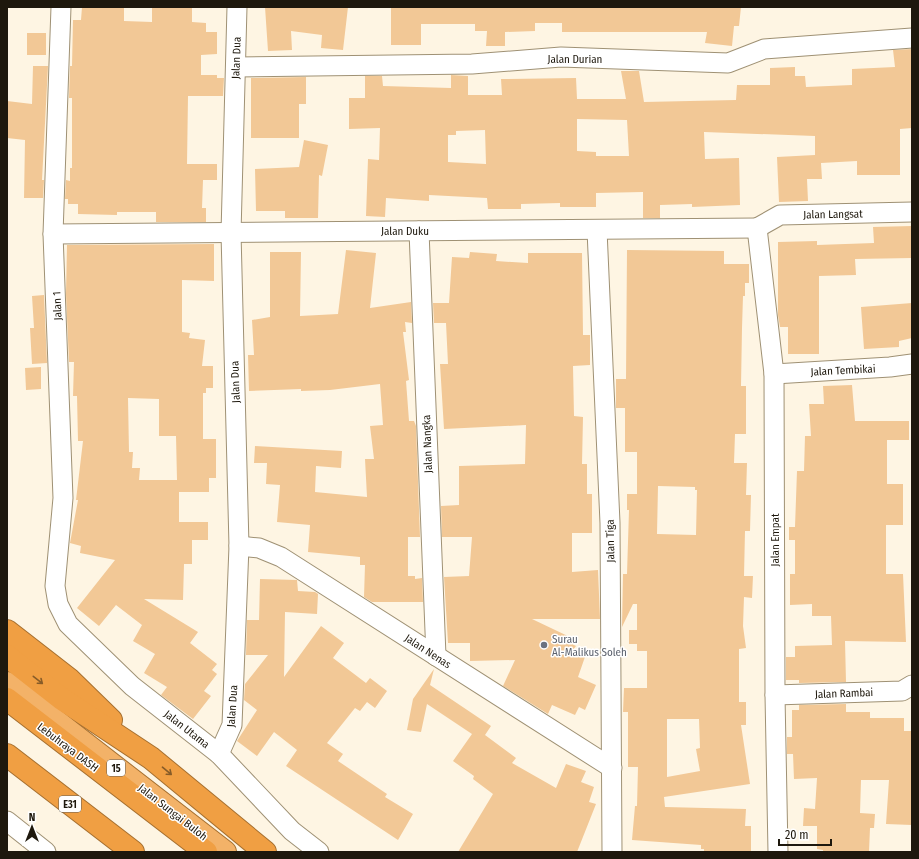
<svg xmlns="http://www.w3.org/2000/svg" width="919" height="859" font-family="'Fira Sans Condensed',sans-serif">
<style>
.building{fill:#f2c896;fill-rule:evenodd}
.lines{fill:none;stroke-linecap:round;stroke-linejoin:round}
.minor-casing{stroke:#9f9174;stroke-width:21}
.trunk-casing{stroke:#a67030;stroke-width:24}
.motorway-casing{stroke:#a67030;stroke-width:24}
.minor{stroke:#fff;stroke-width:19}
.trunk{stroke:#f3b268;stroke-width:22}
.motorway{stroke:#f09f43;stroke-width:22}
.oneway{stroke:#875c28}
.worship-dot{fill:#6b7280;stroke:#fff;stroke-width:1.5}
.labels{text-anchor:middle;stroke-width:3;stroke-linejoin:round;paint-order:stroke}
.shield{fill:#fff;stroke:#625d56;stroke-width:1}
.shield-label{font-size:10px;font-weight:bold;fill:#1e180d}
.street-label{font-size:11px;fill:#1e180d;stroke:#fff}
.worship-label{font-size:11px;fill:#5b616d;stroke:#fff;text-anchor:start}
</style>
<rect width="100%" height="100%" fill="#fef5e3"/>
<g class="building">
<path d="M82 7H124V21L152 22V7H192V22L206 23V32H217V54L201 55V75H217V78H224L223 96H188L187 164H217V180H203L202 208H206V222H156V212H117V215L78 214V204H68V199H65L66 180 70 181V168H72V98H69L70 66H72L73 20H81Z"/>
<path d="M265 7H348L343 50 321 48 322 35 291 31 292 50 268 51Z"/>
<path d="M391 7H741L739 26H734L732 46 705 43 707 32H562V23H535V31L505 32V46H486L487 31H475V24H421V45H391Z"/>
<rect x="27" y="33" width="19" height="22"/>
<path d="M912 49V128L900 129V175H857V161L821 163 822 179H807L808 201 779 202 777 157 815 155V136L704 132 705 159 739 158 740 205 692 207V204L660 205V218H643V192L596 193V207H560V203L521 204V209H488L487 198 429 195V201L386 198 385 217 366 216 368 159 379 160 380 128 349 129V98H365V76H382L383 86 451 88V75L468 76V95H502L501 79 576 78 577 99H626L621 71H639L644 102 736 100 737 85H770V68L795 67V76H805L806 87 852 85V69L895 67 893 50ZM577 119 627 120 629 156H596V152L577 151ZM485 130 486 164 448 162V135H456V131Z"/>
<path d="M33 66H48L42 180H44L43 198H24L25 140 7 138V101L32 104Z"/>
<path d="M306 77V104H299V138H251V78Z"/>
<path d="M304 140 328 145 322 176 319 175 318 218H285V211H256L255 169 299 167Z"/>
<path d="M912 226V258L855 259 856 275 819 276V354H788V327H780L778 315V242L817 241V245L874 243 873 227Z"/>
<path d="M214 244V281L182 280V332L190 333 189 338 205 340 202 366H213V388H206V393H203V439H216V478H209V492H179V522H208V540H192V564H184L183 600 144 599 198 632 190 643 217 664 212 670 217 674 204 691 211 696 193 719 161 695 167 687 144 673 155 654 133 641 142 625 116 605 99 626 77 608 115 560 80 553 81 546 70 543 78 500H76L83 441H78L77 396H73L74 362H69L66 294 67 245ZM128 398 159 399V436H176L177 480H139L140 468H132L133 452H129Z"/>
<path d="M346 250 376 253 370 308 411 302 412 323 405 322 406 332H403L409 380 406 381 409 421H414L416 426 420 537H408V576H415V579L422 578 423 602H372L364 597 365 565H360V557L308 552 310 525 277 522 280 485 266 484 267 463H254L255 446 342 451 341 468 316 466 315 492 367 497 365 459H374L370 426 383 425 380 384 330 390 301 391V389L249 391 248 355H254L252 320 270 317V252H301L300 316 338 314Z"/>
<path d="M627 250 724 251V264H749V283H745V296H743L742 328 741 386H746V434H735L734 463H747L746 495H751L750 531H745L744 576H753L752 598 744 597 743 626 746 648 739 649V702H746V725H741L750 784 664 797 665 807 746 809 745 826H751V852H704V849H701V845L632 840 635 806H637L638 767H628V712H623L624 688H647V651H637V644H629V630H637V604H633L622 627 623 574H627L629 510H627V494H637V452H625V408H616V379H626ZM658 486 695 487V490H697L696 535 657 534ZM667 719H699L700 748 696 749 700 771 667 777Z"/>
<path d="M470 252 497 254 496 261 528 263V253H582L583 335H590V365L573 366 574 416 583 417 582 464H587V494H592V533H572V572L598 570 600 619H532L574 639 572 644 576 646 573 650 586 654 578 677 596 685 585 710 579 707 575 715 552 705 548 714 503 686 515 660 470 661V643H448L444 577 469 576 472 537H442L441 506 459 505V466L525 464 526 425 444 429 440 364H448L446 323H434L433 303H449L452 257 469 258Z"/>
<path d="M44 295 47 363 32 364 30 328H34L32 296Z"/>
<path d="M912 303V338L899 341V347L864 349 861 307Z"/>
<path d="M41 367V389L26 390 25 368Z"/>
<path d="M852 385 855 421H909V440H887V484H903V525H886V574H903L906 642 845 641 846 682 799 683V680H786V657H795V646L832 645 831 616H812V604L790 605V574H795V540H789V527H795L797 471H804L805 436H811L809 404H824L823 386Z"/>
<path d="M260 579 297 580 298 591 315 592 318 594 317 614 285 612 284 677 321 626 344 643 333 658 366 683 370 678 387 691 375 708 367 702 360 711 355 708 327 743 343 754 338 761 387 794 385 797 413 814 398 840 286 766 297 750 274 732 257 756 237 741 257 710 244 700 245 684 268 655H246L247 620H259Z"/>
<path d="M434 669 430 685 491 726 485 735 516 758 512 763 556 788 566 764 586 771 581 782 594 787 589 802 596 804 577 852H458L493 794 473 779 474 776 453 761 472 734 427 704 421 732 407 730 413 699Z"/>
<path d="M846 704V712H870V718H904V731H911L912 825 886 824 889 780H861L860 813 875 814 874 828H870L869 852H823V850L817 849V826H803L804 808 815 809 817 778 794 779 793 754H787V737H792V710H799V705Z"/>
</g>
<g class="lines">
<defs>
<g id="minor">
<path d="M61 7 53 234 63 498 55 586 58 604 68 624 132 686 219 754 292 831 319 852"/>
<path d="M236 67 472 64 561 57 728 63 764 49 912 38"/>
<path d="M757 228 774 374 775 695 778 852"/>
<path d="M757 228 780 215 912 212"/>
<path d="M597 230 610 523 612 852"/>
<path d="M419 231 436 656"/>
<path d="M53 234 757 228"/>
<path d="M774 374 890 367 912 364"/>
<path d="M239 546 259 548 281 557 612 768"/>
<path d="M775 695 902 691 912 685"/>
<path d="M219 754 232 725 239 546 231 233 237 7"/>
<path d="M7 821 46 852"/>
</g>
<path id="trunk" d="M7 683 225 852"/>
<g id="motorway">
<path d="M7 631 70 680 111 720"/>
<path d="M7 656 62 699 151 758 265 852"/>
<path d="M7 699 206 852"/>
<path d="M7 755 133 852"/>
</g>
</defs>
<use href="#minor" class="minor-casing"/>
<use href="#trunk" class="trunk-casing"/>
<use href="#motorway" class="motorway-casing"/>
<use href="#minor" class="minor"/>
<use href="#trunk" class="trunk"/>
<use href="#motorway" class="motorway"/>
</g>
<defs><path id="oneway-shaft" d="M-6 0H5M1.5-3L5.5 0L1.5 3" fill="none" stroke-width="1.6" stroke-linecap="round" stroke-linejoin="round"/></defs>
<g class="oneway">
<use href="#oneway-shaft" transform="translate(38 680) rotate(38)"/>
<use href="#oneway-shaft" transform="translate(167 771) rotate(40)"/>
</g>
<circle class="worship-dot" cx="544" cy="645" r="4"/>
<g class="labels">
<g class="shield">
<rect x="107" y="760" width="18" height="16" rx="3"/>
<rect x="59" y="796" width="22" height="16" rx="3"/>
</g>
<g class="shield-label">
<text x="116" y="772">15</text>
<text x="70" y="808">E31</text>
</g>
<g class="street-label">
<text transform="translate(236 58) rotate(-88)" y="4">Jalan Dua</text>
<text x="575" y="63">Jalan Durian</text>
<text transform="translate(833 214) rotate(-1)" y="4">Jalan Langsat</text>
<text x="405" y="235">Jalan Duku</text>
<text transform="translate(57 306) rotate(-93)" y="4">Jalan 1</text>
<text transform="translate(843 370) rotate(-3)" y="4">Jalan Tembikai</text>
<text transform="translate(235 382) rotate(-92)" y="4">Jalan Dua</text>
<text transform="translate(427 444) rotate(-92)" y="4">Jalan Nangka</text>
<text transform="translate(775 540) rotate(-90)" y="4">Jalan Empat</text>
<text transform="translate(610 541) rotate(-91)" y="4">Jalan Tiga</text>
<text transform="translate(428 651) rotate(33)" y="4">Jalan Nenas</text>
<text transform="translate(844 693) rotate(-2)" y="4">Jalan Rambai</text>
<text transform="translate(232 706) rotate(-86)" y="4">Jalan Dua</text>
<text transform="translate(187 729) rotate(38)" y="4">Jalan Utama</text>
<text transform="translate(68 747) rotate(37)" y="4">Lebuhraya DASH</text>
<text transform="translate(173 812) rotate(38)" y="4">Jalan Sungai Buloh</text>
</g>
<g class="worship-label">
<text x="552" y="643">Surau<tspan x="552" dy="13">Al-Malikus Soleh</tspan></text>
</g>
</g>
<rect width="919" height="859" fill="none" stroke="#1e180d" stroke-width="16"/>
<g transform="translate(32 827)" stroke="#ffffff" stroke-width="3" paint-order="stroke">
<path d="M0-3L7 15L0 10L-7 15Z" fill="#1e180d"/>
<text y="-6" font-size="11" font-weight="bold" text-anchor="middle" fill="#1e180d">N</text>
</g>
<path d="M779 839v6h52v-6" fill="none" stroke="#1e180d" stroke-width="2"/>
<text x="785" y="839" font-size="12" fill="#1e180d" stroke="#ffffff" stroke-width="3" paint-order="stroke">20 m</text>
</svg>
